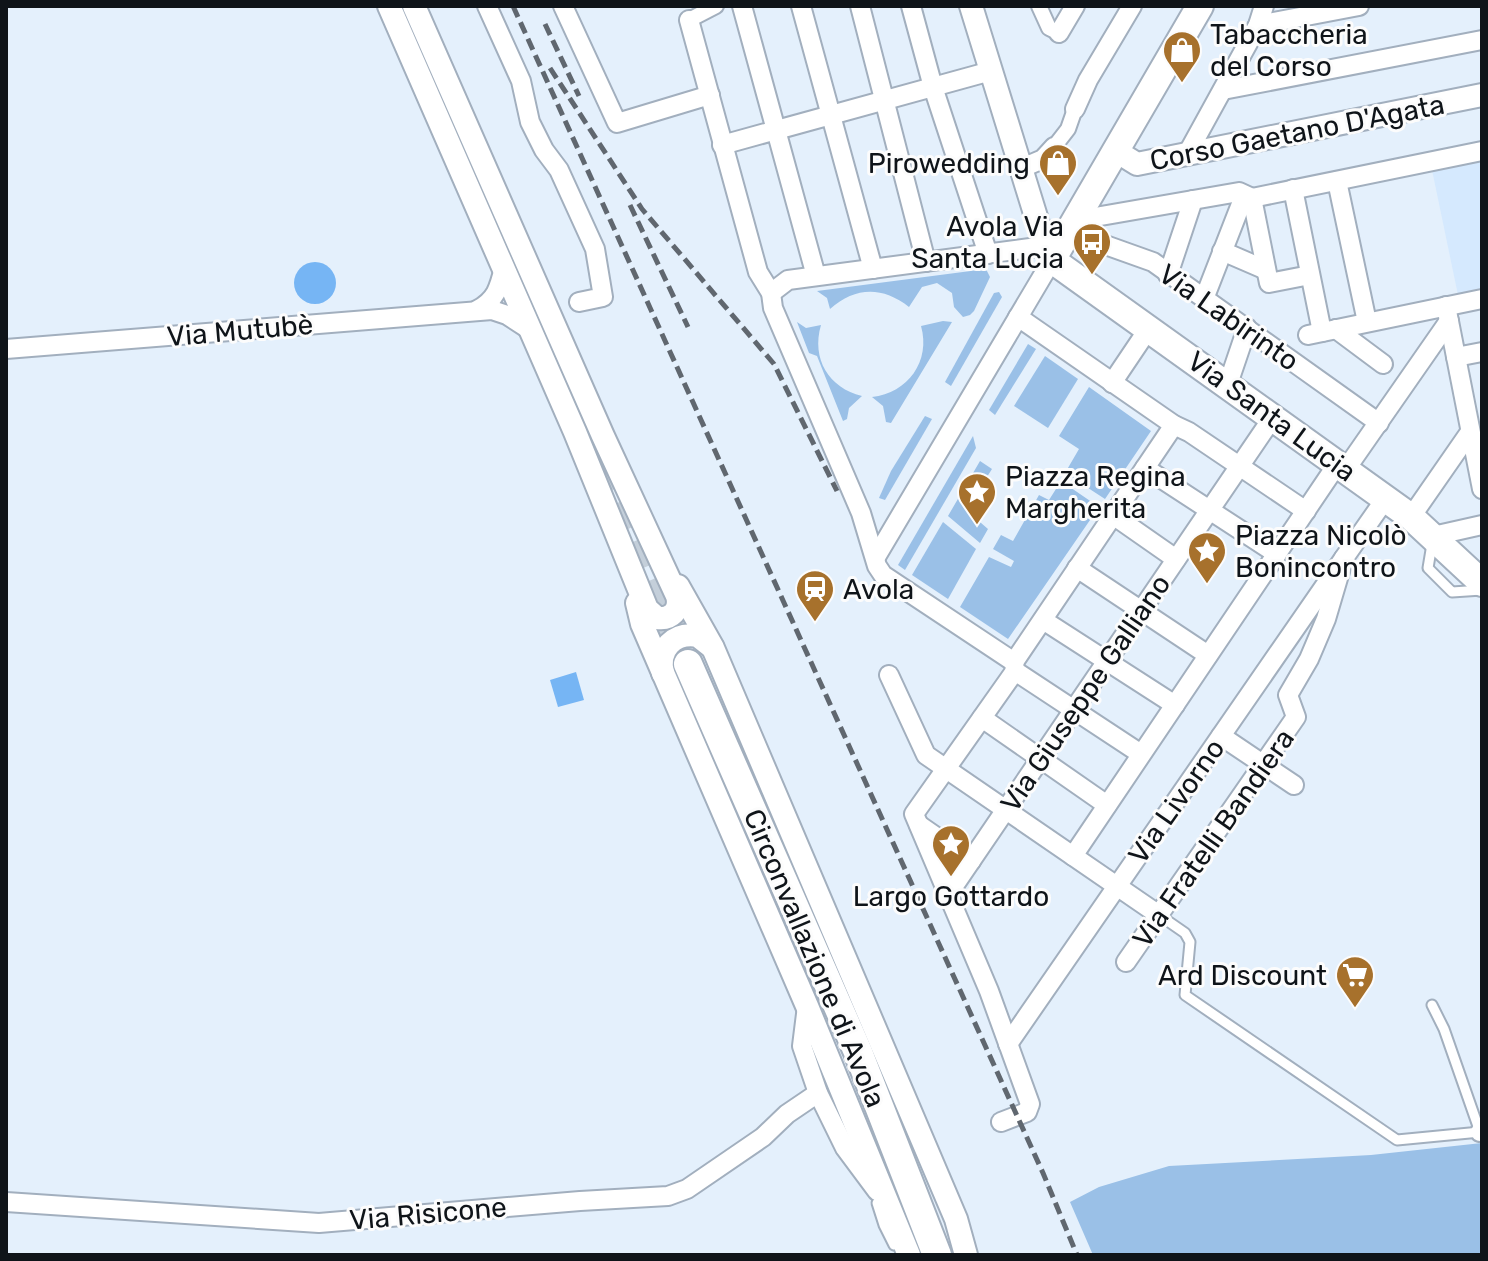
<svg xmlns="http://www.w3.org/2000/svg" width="1488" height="1261" font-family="Rubik,sans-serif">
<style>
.built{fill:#d5e9fe}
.green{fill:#9ac0e7}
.water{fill:#76b5f4}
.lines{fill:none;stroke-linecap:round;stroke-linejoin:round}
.primary-tunnel{stroke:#c4cfda;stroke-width:28;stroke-dasharray:28 14;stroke-linecap:butt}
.service-casing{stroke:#a2afbe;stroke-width:13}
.pedestrian-casing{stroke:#a2afbe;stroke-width:18}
.minor-casing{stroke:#a2afbe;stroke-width:22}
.tertiary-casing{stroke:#a2afbe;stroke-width:26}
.secondary-casing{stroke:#a2afbe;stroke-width:30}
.primary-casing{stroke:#a2afbe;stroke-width:32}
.service{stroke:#fff;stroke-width:9}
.pedestrian{stroke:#fff;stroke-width:14}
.minor{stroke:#fff;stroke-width:18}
.tertiary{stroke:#fff;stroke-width:22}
.secondary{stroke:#fff;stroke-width:26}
.primary{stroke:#fff;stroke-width:28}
.rail{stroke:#60676f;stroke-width:5;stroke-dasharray:12 6;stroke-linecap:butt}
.labels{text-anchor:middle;stroke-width:6;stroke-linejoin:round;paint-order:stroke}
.poi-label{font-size:28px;fill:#0f1419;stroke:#fcfcfc;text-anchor:start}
.street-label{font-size:28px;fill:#0f1419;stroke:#fcfcfc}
</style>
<rect width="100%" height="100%" fill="#e4f0fc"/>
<path class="built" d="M1482 159V291L1458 295 1432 170Z"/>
<g class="green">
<path d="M986 269 990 277 974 311 970 315 963 317 954 307 952 293 937 283 922 287 909 307C882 286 855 287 830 309L827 298 817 291Z"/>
<path d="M999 292 1002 297 951 386 945 382 994 293Z"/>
<path d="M943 321 952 322 891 423 886 422 883 406 872 397C908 393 931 361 921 326Z"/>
<path d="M797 322 806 328 821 325C811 359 829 388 862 396L849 408 847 419 843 421 817 356 809 353Z"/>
<path d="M1028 344 1036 349 995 415 989 410Z"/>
<path d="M1045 356 1078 379 1048 428 1014 406Z"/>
<path d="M1089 387 1151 431 1105 499 1065 473 1079 449 1059 436Z"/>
<path d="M925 416 932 419 885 500 879 498 891 471Z"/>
<path d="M973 436 976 448 905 570 898 565Z"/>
<path d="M980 461 992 469 966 510 988 529 980 543 948 516Z"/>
<path d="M1061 481 1099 507 1008 639 960 607 989 557 1011 567 1014 561 993 549 1001 535 1013 541 1039 495 1049 500Z"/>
<path d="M943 522 976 549 948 599 912 575Z"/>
<path d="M1482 1143V1255H1093L1070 1202 1099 1187 1169 1166 1371 1155Z"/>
</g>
<g class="water">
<circle cx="315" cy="283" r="21"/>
<path d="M576 672 584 700 558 707 550 680Z"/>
</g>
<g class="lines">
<g class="primary-tunnel">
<path d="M401 6 433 76"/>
<path d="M519 271 688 664"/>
</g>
<defs>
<g id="service">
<path d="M1432 544 1428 568 1452 592 1482 590"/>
<path d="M1159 915 1185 933 1190 942 1185 995 1397 1140 1480 1132 1444 1029 1432 1005"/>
<path d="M877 1203 884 1225 894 1245"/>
</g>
<g id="pedestrian">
<path d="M1039 6 1049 28 1059 33"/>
<path d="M689 20 716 6"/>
<path d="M1054 147 1068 129 1075 109"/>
</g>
<g id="minor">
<path d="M487 6 521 81 530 122 544 150 559 170 595 249 603 297 579 302"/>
<path d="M563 6 617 123 710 95"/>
<path d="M742 6 816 276"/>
<path d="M801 6 873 269"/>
<path d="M860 6 926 262"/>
<path d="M911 6 933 87 988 254"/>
<path d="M689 20 758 272 771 293 773 308 861 513 877 566 883 575 1014 662 1015 671 1141 754"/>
<path d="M1258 25 1359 6"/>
<path d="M1059 33 1075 6"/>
<path d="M1223 90 1482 40"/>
<path d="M1075 109 1088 80 1132 6"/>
<path d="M722 145 991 71"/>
<path d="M1186 156 1258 25 1264 6"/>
<path d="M1022 168 1043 159 1054 147"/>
<path d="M1337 181 1367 322"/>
<path d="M1293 189 1322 332"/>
<path d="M1252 198 1269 283 1310 275"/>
<path d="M1079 214 1095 217 1239 192 1252 198"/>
<path d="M1222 251 1266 270"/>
<path d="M1168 275 1193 200"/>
<path d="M771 293 788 280 1045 246 1069 232 1153 262 1379 423"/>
<path d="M1204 299 1241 204 1252 198 1482 151"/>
<path d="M1446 306 1482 489"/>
<path d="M477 310C496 300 499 288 504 268"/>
<path d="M1018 317 1174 425 1189 432 1306 511"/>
<path d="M1336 329 1383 364"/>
<path d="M1308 335 1482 299"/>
<path d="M6 349 492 310 507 315 530 330"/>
<path d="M1456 357 1482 352"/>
<path d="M1112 383 1149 328"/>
<path d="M1228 384 1247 328"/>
<path d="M1145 468 1277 554"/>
<path d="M1346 469 1449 321"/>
<path d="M1113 515 1176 559"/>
<path d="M1411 517 1470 432"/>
<path d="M1433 536 1482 525"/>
<path d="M876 557 1052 260"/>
<path d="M1077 568 1208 655"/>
<path d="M1043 620 1175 705"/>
<path d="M1014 662 1174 425"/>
<path d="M889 675 926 755 1159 915"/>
<path d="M982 718 1107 805"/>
<path d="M1221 736 1294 785"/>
<path d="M919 825 971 861"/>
<path d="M1073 856 1338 463"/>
<path d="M947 896 1273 417"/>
<path d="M1126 962 1296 717 1288 695 1309 659 1326 619 1344 558 1386 498"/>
<path d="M807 1006 802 1046 818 1093 845 1148 877 1191"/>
<path d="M1008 1044 1344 558"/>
<path d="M1001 1122 1027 1112 1030 1104 989 991 914 814 1015 671"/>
<path d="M1480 1132 1482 1131"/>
<path d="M6 1202 319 1223 580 1201 668 1196 687 1189 763 1137 787 1114 818 1093"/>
</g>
<g id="tertiary">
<path d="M389 6 575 432 647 609 657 618C671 620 681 610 677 596L603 436 414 6"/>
<path d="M971 6 1045 246 1052 260"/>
<path d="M1116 151 1137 164 1482 95"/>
<path d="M678 586 713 648 956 1219 966 1255"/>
<path d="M637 603 642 624 807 1006 909 1255"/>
<path d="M663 673C657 649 674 632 698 636L712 647"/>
</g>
<path id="secondary" d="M1200 6 1052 260 1411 517 1482 583"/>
<path id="primary" d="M688 664 858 1052 937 1255"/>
</defs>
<use href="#service" class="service-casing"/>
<use href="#pedestrian" class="pedestrian-casing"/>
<use href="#minor" class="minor-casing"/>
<use href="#tertiary" class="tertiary-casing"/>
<use href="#secondary" class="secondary-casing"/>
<use href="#primary" class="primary-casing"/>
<use href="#service" class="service"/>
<use href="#pedestrian" class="pedestrian"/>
<use href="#minor" class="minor"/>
<use href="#tertiary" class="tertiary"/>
<use href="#secondary" class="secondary"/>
<use href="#primary" class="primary"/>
<g class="rail">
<path d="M513 6 1043 1173 1077 1255"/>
<path d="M545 24 579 96"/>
<path d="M550 68 642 209 774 364 837 491"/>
<path d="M630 205 688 327"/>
</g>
</g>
<defs>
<symbol id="shop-pin" viewBox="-11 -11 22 30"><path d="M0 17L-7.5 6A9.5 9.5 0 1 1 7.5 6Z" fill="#a7712c" stroke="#fcfcfc"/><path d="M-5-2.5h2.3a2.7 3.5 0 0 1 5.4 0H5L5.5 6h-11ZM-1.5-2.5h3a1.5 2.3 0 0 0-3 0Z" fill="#fff"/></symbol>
<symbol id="bus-pin" viewBox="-11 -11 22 30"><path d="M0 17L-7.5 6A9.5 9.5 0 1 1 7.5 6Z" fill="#a7712c" stroke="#fcfcfc"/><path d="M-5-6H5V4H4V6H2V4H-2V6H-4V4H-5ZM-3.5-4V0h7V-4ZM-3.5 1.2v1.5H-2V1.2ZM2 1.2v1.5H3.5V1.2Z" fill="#fff"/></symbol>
<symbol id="sight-pin" viewBox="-11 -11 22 30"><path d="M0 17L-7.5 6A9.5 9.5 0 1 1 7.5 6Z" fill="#a7712c" stroke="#fcfcfc"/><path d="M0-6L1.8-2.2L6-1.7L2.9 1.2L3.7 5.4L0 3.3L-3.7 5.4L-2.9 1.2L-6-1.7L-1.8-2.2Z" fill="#fff"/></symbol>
<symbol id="station-pin" viewBox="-11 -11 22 30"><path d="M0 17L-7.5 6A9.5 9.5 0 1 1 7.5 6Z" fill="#a7712c" stroke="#fcfcfc"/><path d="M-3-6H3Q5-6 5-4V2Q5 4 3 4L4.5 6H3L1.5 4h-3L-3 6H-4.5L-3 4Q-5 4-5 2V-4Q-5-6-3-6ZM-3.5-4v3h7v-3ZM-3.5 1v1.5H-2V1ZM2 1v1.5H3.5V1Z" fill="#fff"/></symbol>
<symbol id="supermarket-pin" viewBox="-11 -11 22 30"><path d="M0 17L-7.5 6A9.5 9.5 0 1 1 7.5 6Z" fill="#a7712c" stroke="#fcfcfc"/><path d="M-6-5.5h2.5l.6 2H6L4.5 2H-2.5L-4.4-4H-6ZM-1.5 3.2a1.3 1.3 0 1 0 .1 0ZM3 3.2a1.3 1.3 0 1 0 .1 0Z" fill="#fff"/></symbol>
</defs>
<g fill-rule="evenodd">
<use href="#shop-pin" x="1160" y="28" width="44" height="60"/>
<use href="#shop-pin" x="1036" y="141" width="44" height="60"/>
<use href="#bus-pin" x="1070" y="220" width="44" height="60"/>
<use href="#sight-pin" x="955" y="470" width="44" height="60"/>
<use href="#sight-pin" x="1185" y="529" width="44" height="60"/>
<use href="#station-pin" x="793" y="567" width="44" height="60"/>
<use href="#sight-pin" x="929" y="822" width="44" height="60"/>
<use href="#supermarket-pin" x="1333" y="953" width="44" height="60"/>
</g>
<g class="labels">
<g class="poi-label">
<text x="1210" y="44">Tabaccheria<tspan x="1210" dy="32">del Corso</tspan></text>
<text x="1030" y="173" text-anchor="end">Pirowedding</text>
<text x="1064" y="236" text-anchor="end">Avola Via<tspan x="1064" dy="32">Santa Lucia</tspan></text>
<text x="1005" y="486">Piazza Regina<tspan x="1005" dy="32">Margherita</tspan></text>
<text x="1235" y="545">Piazza Nicolò<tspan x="1235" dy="32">Bonincontro</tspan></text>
<text x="843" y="599">Avola</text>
<text x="951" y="906" text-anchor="middle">Largo Gottardo</text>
<text x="1327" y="985" text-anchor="end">Ard Discount</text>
</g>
<g class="street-label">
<text transform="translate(1297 132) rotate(-11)" y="10">Corso Gaetano D'Agata</text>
<text transform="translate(1229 317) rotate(35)" y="10">Via Labirinto</text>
<text transform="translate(240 330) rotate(-5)" y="10">Via Mutubè</text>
<text transform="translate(1272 416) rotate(36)" y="10">Via Santa Lucia</text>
<text transform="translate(1085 693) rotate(-56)" y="10">Via Giuseppe Galliano</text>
<text transform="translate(1176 801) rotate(-55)" y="10">Via Livorno</text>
<text transform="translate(1213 838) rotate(-55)" y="10">Via Fratelli Bandiera</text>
<text transform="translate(815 958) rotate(67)" y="10">Circonvallazione di Avola</text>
<text transform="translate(428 1213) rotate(-5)" y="10">Via Risicone</text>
</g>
</g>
<rect width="1488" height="1261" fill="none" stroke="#0f1419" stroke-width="16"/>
</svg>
